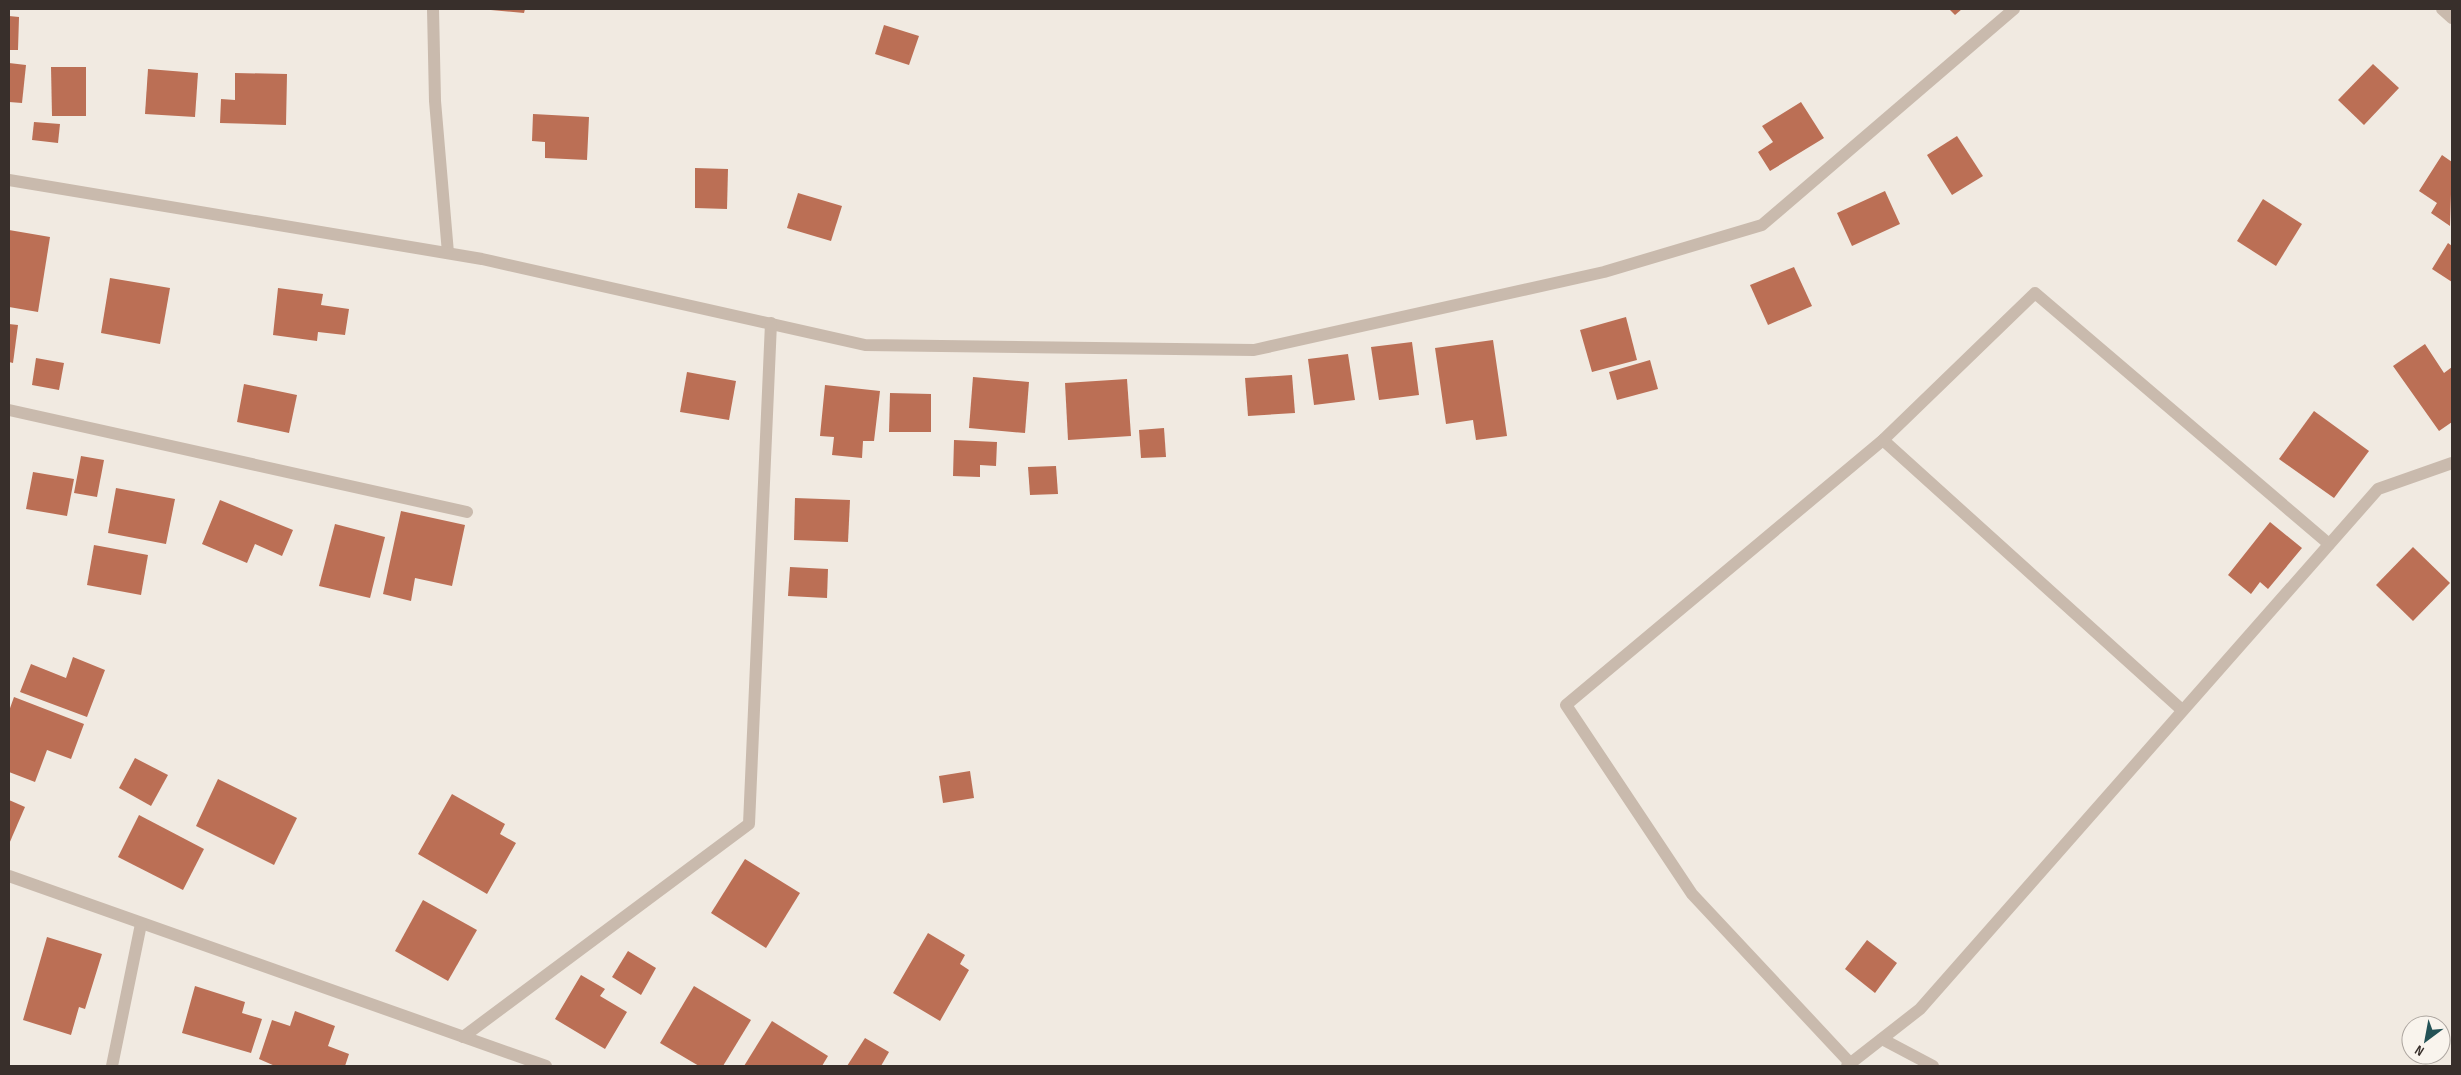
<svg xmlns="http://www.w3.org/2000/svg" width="2461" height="1075" font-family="'Sofia Sans Condensed',sans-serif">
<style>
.building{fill:#bb6f55}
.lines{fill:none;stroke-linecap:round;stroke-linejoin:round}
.minor{stroke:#c9baad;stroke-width:12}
</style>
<rect width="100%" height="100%" fill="#f1eae1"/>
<g class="building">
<path d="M480 9H525L524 13Z"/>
<path d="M1949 9H1962L1955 15Z"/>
<path d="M9 16 19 17 18 50H9Z"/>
<path d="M884 25 919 36 909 65 875 54Z"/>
<path d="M9 63 26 65 22 103 9 102Z"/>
<path d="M2373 64 2399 88 2364 125 2338 100Z"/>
<path d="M51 67H86V116H52Z"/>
<path d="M148 69 198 73 195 117 145 114Z"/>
<path d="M235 73 287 74 286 125 220 123 221 99 235 100Z"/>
<path d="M1801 102 1824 138 1770 171 1758 152 1773 142 1762 126Z"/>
<path d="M533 114 589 117 587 160 545 158V142L532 141Z"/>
<path d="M34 122 60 124 58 143 32 140Z"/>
<path d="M1957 136 1983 176 1952 195 1927 155Z"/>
<path d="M2442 155 2452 162 2450 226 2431 213 2437 203 2419 191Z"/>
<path d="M695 168 728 169 727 209 695 208Z"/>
<path d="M1885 191 1900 224 1852 246 1837 213Z"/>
<path d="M798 193 842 206 831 241 787 228Z"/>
<path d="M2263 199 2302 224 2276 266 2237 241Z"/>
<path d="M9 230 50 237 38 312 9 307Z"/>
<path d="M2448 243 2452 246V282L2432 269Z"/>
<path d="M1794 267 1812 306 1768 325 1750 285Z"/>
<path d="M110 278 170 288 160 344 101 333Z"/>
<path d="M278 288 323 294 321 305 349 309 345 335 318 332 317 341 273 335Z"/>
<path d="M1626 317 1637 360 1592 372 1580 330Z"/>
<path d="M9 324 18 325 13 363 9 362Z"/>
<path d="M1493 340 1507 436 1476 440 1473 420 1446 424 1435 348Z"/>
<path d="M1412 342 1419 395 1379 400 1371 347Z"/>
<path d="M2425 344 2444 373 2452 367V422L2439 431 2393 366Z"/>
<path d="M1348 354 1355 400 1314 405 1308 359Z"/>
<path d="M36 358 64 363 59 390 32 385Z"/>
<path d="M1650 360 1658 389 1617 400 1609 372Z"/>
<path d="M687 372 736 381 729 420 680 412Z"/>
<path d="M1292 375 1295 413 1248 416 1245 378Z"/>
<path d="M973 377 1029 382 1025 433 969 428Z"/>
<path d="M1127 379 1131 436 1068 440 1065 383Z"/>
<path d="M244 384 297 395 289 433 237 422Z"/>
<path d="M825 385 880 391 874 441H863L862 458 832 455 834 437 820 436Z"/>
<path d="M890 393 931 394V432H889Z"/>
<path d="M2314 411 2369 451 2334 498 2279 459Z"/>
<path d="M1164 428 1166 457 1141 458 1139 430Z"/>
<path d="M954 440 997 442 996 466 980 465V477L953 476Z"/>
<path d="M81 456 104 460 97 497 74 493Z"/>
<path d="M1056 466 1058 494 1030 495 1028 467Z"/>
<path d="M33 472 74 479 67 516 26 509Z"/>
<path d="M116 488 175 499 166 544 108 533Z"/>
<path d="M795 498 850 500 848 542 794 540Z"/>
<path d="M220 500 293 530 282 556 255 544 247 563 202 544Z"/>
<path d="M401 511 465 525 452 586 415 578 411 601 383 594Z"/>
<path d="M2270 522 2302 548 2268 589 2260 582 2251 594 2228 575Z"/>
<path d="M335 524 385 537 370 598 319 586Z"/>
<path d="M94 545 148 555 141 595 87 585Z"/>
<path d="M2413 547 2450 583 2413 621 2376 585Z"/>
<path d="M790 567 828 569 827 598 788 596Z"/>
<path d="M73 657 105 670 87 717 20 692 31 664 66 678Z"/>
<path d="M14 697 84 724 71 759 47 750 35 782 9 772V711Z"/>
<path d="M135 758 168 775 151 806 119 788Z"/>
<path d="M970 771 974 798 943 803 939 776Z"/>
<path d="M218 779 297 818 274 865 196 826Z"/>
<path d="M452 794 505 824 500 834 516 843 487 894 418 854Z"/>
<path d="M9 800 25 807 9 844Z"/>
<path d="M139 815 204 849 183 890 118 857Z"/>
<path d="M745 859 800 893 766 948 711 913Z"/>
<path d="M423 900 477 930 448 981 395 951Z"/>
<path d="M928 933 965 955 960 964 969 970 940 1021 893 993Z"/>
<path d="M47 937 102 954 85 1009 79 1007 71 1035 23 1020Z"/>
<path d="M1867 940 1897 963 1875 993 1845 969Z"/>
<path d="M628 951 656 968 641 995 612 977Z"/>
<path d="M581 975 605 989 600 996 627 1012 605 1049 555 1019Z"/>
<path d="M195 986 245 1002 242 1013 262 1019 251 1053 182 1033Z"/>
<path d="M694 986 751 1020 723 1066H699L660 1043Z"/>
<path d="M295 1011 335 1026 328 1046 349 1054 345 1066H275L259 1059 272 1020 290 1026Z"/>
<path d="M772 1021 828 1056 822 1066H744Z"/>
<path d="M865 1038 889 1052 881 1066H847Z"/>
</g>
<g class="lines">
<g class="minor">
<path d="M433 9 435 101 448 253"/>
<path d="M2442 9 2452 18"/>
<path d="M9 180 482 259 865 345 1254 350 1604 272 1762 225 2014 9"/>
<path d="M9 410 467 512"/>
<path d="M1883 440 2182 710"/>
<path d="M9 876 546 1066"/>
<path d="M463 1037 749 824 771 323"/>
<path d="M1882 1039 1933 1066"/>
<path d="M1851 1064 1692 894 1566 705 1883 440 2035 293 2329 544"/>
<path d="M112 1066 141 924"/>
<path d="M1847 1066 1920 1009 2378 489 2452 463"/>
</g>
</g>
<rect width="2461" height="1075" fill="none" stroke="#382f2b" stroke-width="20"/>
<g transform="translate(2426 1040) rotate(212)"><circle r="24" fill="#f9f4ed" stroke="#aca59f"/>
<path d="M0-4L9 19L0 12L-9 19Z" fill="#245256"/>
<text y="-8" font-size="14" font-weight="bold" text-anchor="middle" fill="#382f2b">N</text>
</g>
</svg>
